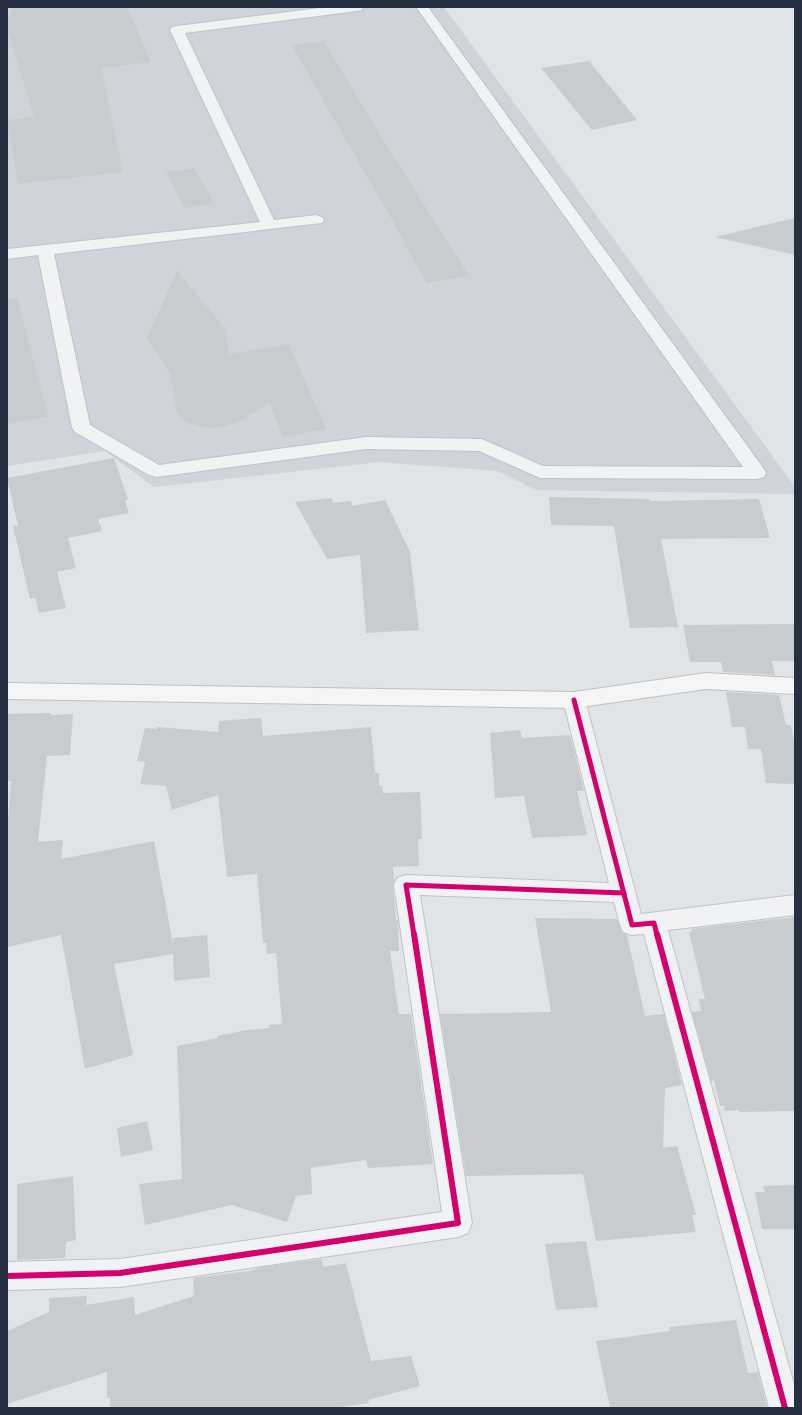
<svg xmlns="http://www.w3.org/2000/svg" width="802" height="1415" font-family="'DejaVu Sans',sans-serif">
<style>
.built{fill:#cfd3da}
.building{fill:#c9cccf}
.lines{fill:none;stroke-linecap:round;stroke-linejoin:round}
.minor-casing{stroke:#bfc2c5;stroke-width:2}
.major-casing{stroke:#bdc1c5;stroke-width:2}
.minor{fill:#f1f2f3;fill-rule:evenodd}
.major{fill:#f5f5f6;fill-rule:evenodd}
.cycleway-far1-casing{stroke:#eff2f7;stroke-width:8}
.cycleway-casing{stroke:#eff2f7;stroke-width:9}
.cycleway-far1{stroke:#d6006c;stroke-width:5}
.cycleway{stroke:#d6006c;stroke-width:6}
</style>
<rect width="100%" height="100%" fill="#e1e4e7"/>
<path class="built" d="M7 7H444L795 487V494L536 490 497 471 380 462 154 487 105 451 7 466Z"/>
<g class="building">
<path d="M12 7H127L151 62 101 68 123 172 18 184 7 120 34 117 7 29V22Z"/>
<path d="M324 41 376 128 469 276 427 283 403 242H405L332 116 292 45Z"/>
<path d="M589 61 637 120 592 130 541 68Z"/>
<path d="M194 168 214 203 184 208 166 172Z"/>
<path d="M795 218V255L715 237Z"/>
<path d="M177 271 225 328 229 354 289 344 326 429 283 437 270 403 236 423 224 427 210 428 197 426 186 422 179 416 176 408 170 372 147 338Z"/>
<path d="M17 297 48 417 7 424V299Z"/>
<path d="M114 458 128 499 125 500 129 513 98 519 102 531 68 538 76 568 57 572 66 608 39 613 35 598 30 599 13 526H18L7 478Z"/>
<path d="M549 497 650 499V501L759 499 770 538 661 539 678 627 630 628 614 526 551 525Z"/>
<path d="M332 498 333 503 351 501 352 506 385 500 410 552 419 630 366 633 360 555 327 559 295 502Z"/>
<path d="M795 624V661H772L775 675 723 672 721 662H690L683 625Z"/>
<path d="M726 692 779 695 786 725H791L795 748V784L766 783 761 749H748L745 727H732Z"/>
<path d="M51 713V715L73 714 70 755 47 756 38 842 63 840 61 859 154 841 173 944V938L207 935 210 977 174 981 173 954 114 964 133 1055 85 1069 61 935 7 947V835L11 781H7V714Z"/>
<path d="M261 718 263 736 371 727 375 773H379V786H382L383 793 420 792 422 839H418L419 866 393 867 394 881 393 885 396 920H398L399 951H390L399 1014H411L433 1164 368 1168 366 1160 311 1168 312 1194 296 1196 287 1222 232 1205 145 1225 139 1184 182 1179 177 1046 218 1038 217 1036 247 1030 269 1028V1025L282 1024 276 953 267 954 266 943H263L257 874 227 877 218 795 172 810 166 786 140 784 145 762 137 761 145 728 157 729 158 727 218 732 219 721Z"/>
<path d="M520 730 522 738 570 735 584 791H577L587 835 532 838 524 796 495 798 490 733Z"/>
<path d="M795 917V1111L739 1112V1110L725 1111 724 1106H720L714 1080 711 1081 692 1012 701 1011 699 999H705L689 932H692L691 929Z"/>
<path d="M535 918 617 919 622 933 627 935 645 1016 664 1014 682 1085 665 1088 663 1148 677 1146 696 1215H692L696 1232 596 1241 583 1174 466 1176 440 1014 551 1012Z"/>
<path d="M147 1121 153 1150 121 1157 117 1128Z"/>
<path d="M73 1176 76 1240 66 1242 65 1258 17 1260V1184Z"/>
<path d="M795 1185V1229H762L755 1192H765L763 1186Z"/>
<path d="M586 1241 598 1307 556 1310 545 1244Z"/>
<path d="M321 1259 324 1267 346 1263 371 1361 411 1356 420 1386 368 1400 369 1403 333 1408H110V1398H107V1372L7 1404V1331L49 1312V1298L87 1296 86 1305 134 1297 135 1315 194 1296 193 1278 249 1271 262 1267Z"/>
<path d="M736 1320 748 1373 758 1372 767 1408H610L596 1341 670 1331 669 1327Z"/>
</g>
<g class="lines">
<defs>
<g id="minor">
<path d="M327 7H363L362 10 357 11 185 33 274 220 316 215 322 217 324 220 322 223 54 254 90 425 159 465 366 437 482 439 543 466 743 467 416 7H428L764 469 766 473 764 477 757 479 540 478 479 451 366 449 156 477 149 475 75 432 72 428 38 255 7 259V249L260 222 170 30 172 27 177 26Z"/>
<path d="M574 692 582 694 585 700 641 914 795 895V915L668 930 795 1388V1408H769L644 934 632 935 623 932 620 925 614 902 420 895 472 1223 468 1233 458 1237 120 1287 7 1290V1262L120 1259 442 1212 394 885 397 878 406 875 609 883 563 700 566 694Z"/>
</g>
<path id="major" d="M706 673 795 678V694L706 689 574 708 7 699V683L574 692Z"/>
</defs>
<use href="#minor" class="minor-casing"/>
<use href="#major" class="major-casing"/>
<use href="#minor" class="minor"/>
<use href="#major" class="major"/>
<defs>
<g id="cycleway-far1">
<path d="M574 700 632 925 654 923 657 935"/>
<path d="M414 935 406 885 624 893"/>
</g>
<g id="cycleway">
<path d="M657 934 785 1408"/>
<path d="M7 1276 120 1273 458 1223 414 934"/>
</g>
</defs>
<use href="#cycleway-far1" class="cycleway-far1-casing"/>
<use href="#cycleway" class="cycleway-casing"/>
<use href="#cycleway-far1" class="cycleway-far1"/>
<use href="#cycleway" class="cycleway"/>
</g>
<rect width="802" height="1415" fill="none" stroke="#273041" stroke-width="16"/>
</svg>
